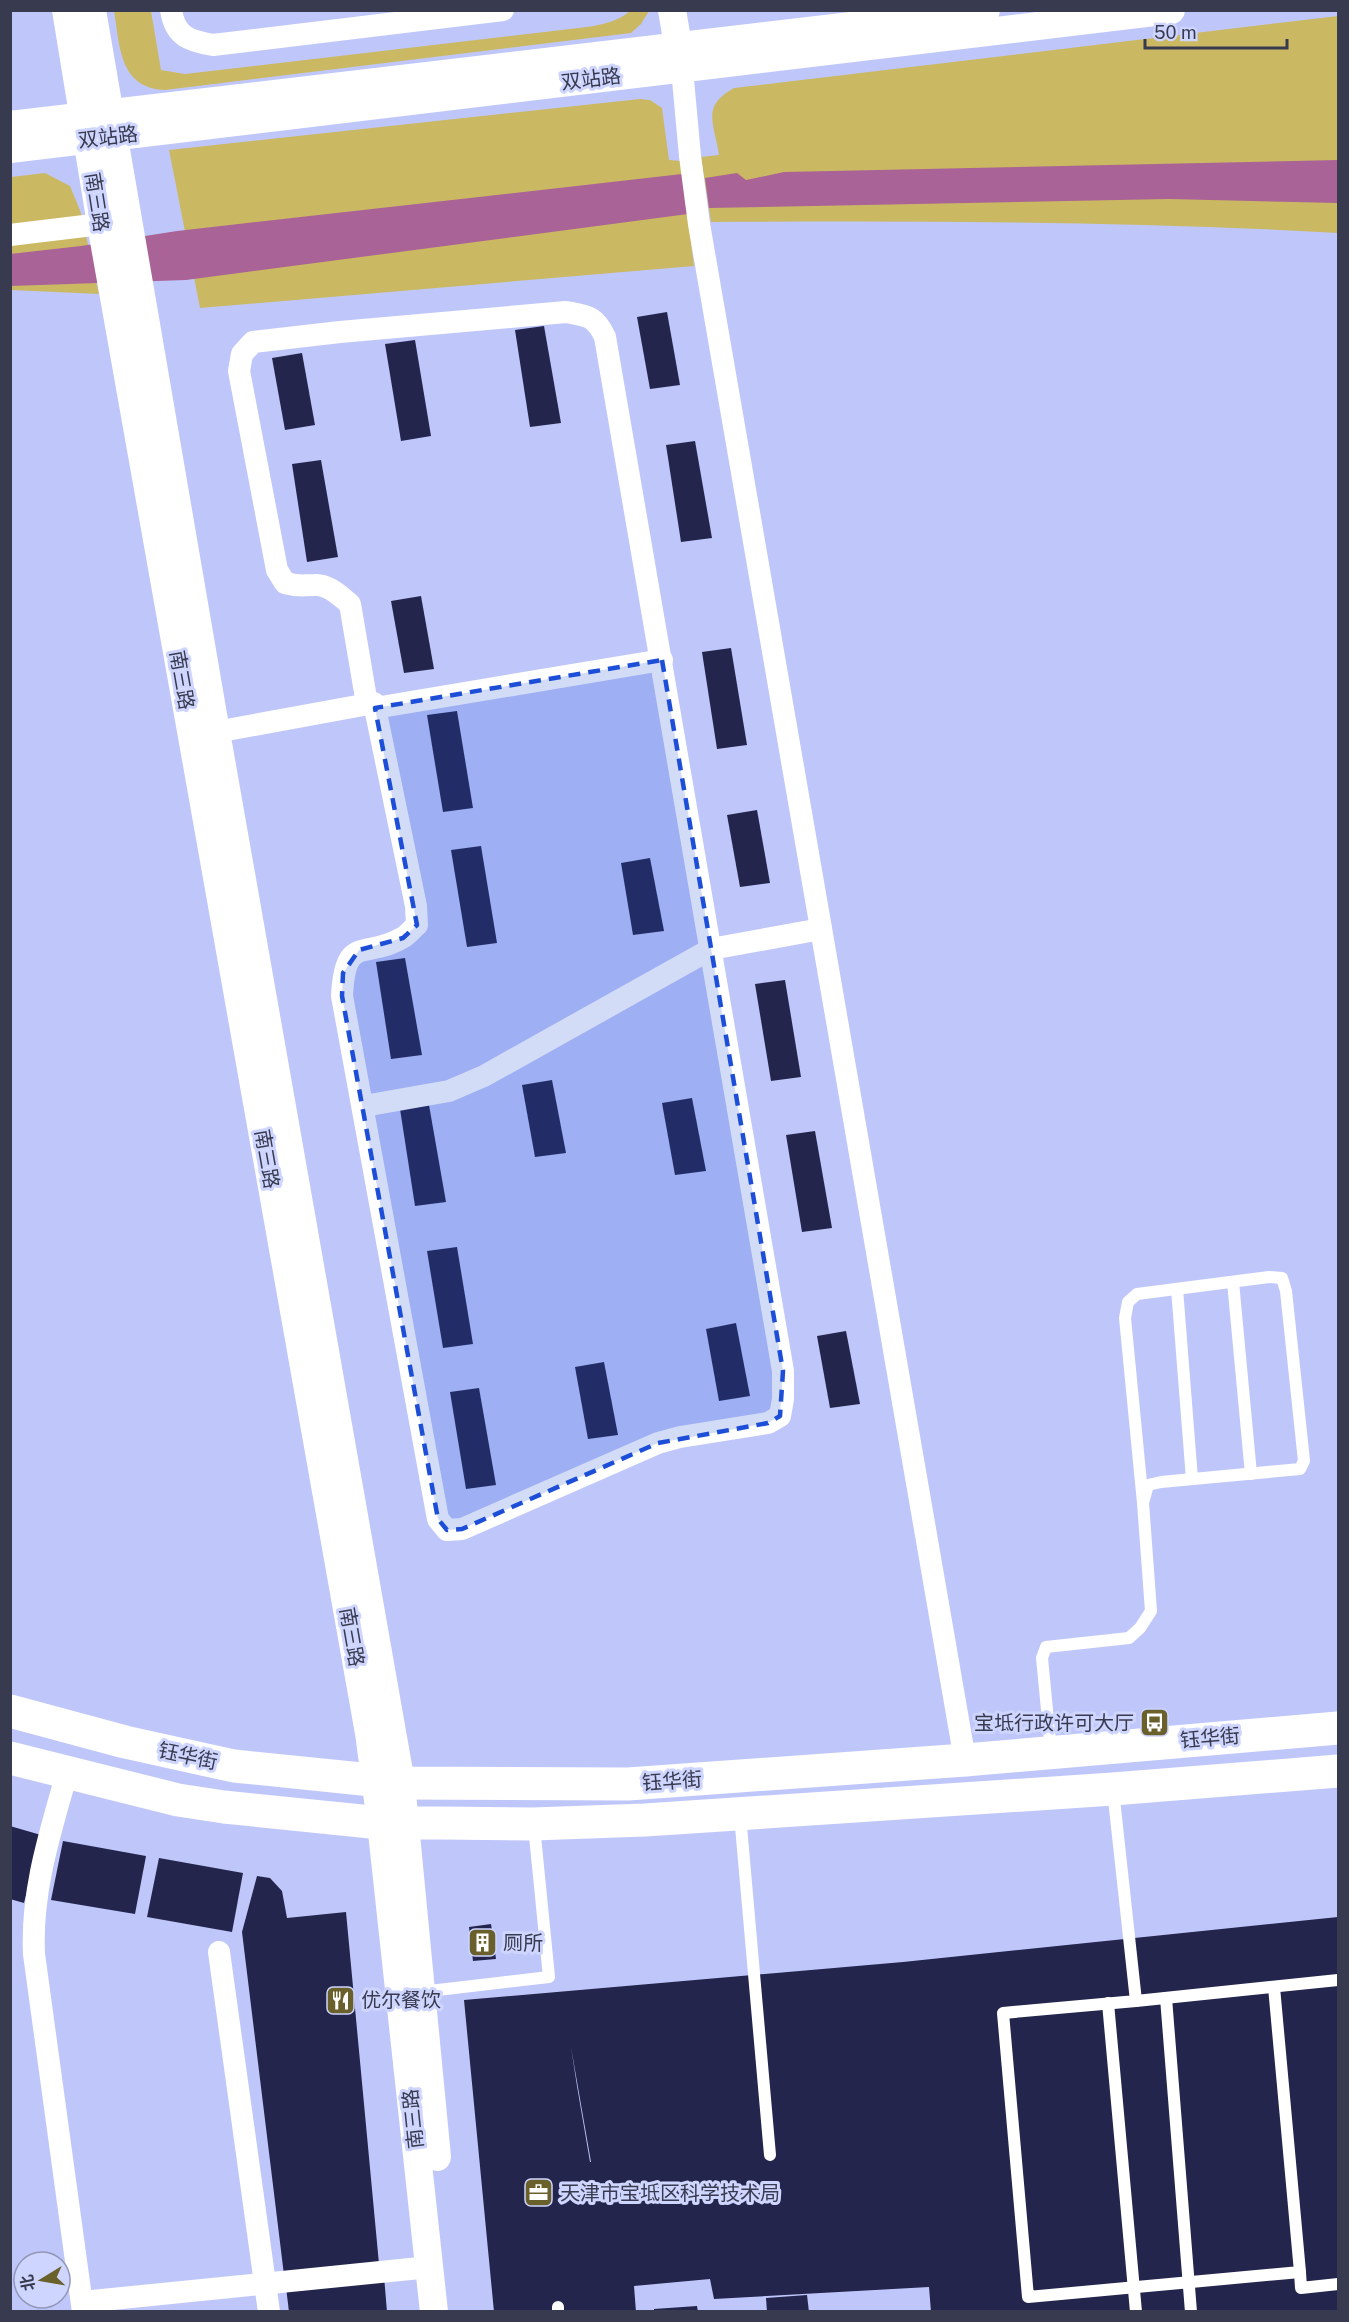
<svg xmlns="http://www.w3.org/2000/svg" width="1349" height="2322" font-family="'Public Sans','Noto Sans SC',sans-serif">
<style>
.green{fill:#cab962}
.water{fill:#aa6396}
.building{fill:#23254d;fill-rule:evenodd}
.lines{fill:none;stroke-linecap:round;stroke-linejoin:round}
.service{stroke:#fff;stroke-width:12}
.minor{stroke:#fff;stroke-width:22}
.tertiary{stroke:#fff;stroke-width:28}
.primary{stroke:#fff;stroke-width:33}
.marked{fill:#1d4ed8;fill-opacity:0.2;stroke:#1d4ed8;stroke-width:4.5;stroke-dasharray:12 8;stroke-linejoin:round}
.labels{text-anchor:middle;stroke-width:6;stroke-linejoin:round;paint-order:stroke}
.street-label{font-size:20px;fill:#383b4f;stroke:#ced5fe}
.poi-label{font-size:20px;fill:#383b4f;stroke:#ced5fe;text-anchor:start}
</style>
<rect width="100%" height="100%" fill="#bfc7fa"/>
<g class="green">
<path d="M114 11H151L161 70 185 74 587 27C604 24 617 22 630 11H649L641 24 631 33 165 90C119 88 120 46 114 11Z"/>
<path d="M1338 16V233C1129 221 920 221 711 222L701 157 719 155C714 123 701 106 734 88Z"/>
<path d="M640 99 650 100 662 108 669 160 681 161 694 266 200 308 169 150Z"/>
<path d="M45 173 70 186 81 213 99 294 11 290V177Z"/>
</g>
<g class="water">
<path d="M1338 160V203L1169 199 709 208 705 178 737 173 746 180 784 172Z"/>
<path d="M682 174 688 214 186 280 11 286 10 254 81 246 177 231Z"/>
</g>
<g class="building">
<path d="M667 312 680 385 650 389 637 317Z"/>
<path d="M544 326 561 423 530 427 515 330Z"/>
<path d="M415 340 431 436 401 441 385 344Z"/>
<path d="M302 353 315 425 285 430 272 358Z"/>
<path d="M695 441 712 538 681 542 666 445Z"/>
<path d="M321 460 338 557 307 562 292 464Z"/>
<path d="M421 596 434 669 404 673 391 601Z"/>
<path d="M731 648 747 745 717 749 702 652Z"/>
<path d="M457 711 473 808 443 812 427 715Z"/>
<path d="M757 810 770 883 740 887 727 815Z"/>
<path d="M481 846 497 943 467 947 451 850Z"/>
<path d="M650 858 664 931 633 935 621 863Z"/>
<path d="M405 958 422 1055 391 1059 376 962Z"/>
<path d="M785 980 801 1077 771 1081 755 984Z"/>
<path d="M552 1080 566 1153 535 1157 522 1085Z"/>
<path d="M692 1098 706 1171 675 1175 662 1103Z"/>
<path d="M429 1105 446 1202 415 1206 400 1109Z"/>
<path d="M815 1131 832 1228 802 1232 786 1135Z"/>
<path d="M457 1247 473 1344 443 1348 427 1251Z"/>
<path d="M736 1323 750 1396 719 1401 706 1329Z"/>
<path d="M846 1331 860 1404 830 1408 817 1336Z"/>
<path d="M604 1362 618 1435 588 1439 575 1367Z"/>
<path d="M479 1388 496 1485 466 1489 450 1392Z"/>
<path d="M10 1826 41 1835 24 1903 10 1899Z"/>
<path d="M63 1841 146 1856 135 1914 51 1900Z"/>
<path d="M159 1858 243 1873 232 1932 147 1917Z"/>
<path d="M257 1876 270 1878 282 1891 287 1918 346 1912 379 2264 284 2275 242 1932Z"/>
<path d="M1338 1917V2312H931L929 2287 714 2299 710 2279 634 2286 636 2312H494L464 2000 903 1962ZM571 2047 591 2162H590L577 2086Z"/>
<path d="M491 1924 496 1959 473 1961 469 1927Z"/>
<path d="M384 2276 387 2312H289L286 2287Z"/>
<path d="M807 2295 809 2312H767L766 2298Z"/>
<path d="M697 2306 698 2312H654V2309Z"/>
</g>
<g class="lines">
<g class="service">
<path d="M1233 1282 1251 1474"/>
<path d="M1177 1289 1192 1479"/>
<path d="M1051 1751 1042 1658 1046 1647 1129 1638 1140 1628 1151 1611 1143 1503 1148 1485 1161 1482 1300 1469 1304 1461 1286 1291 1282 1278 1269 1277 1137 1294 1128 1302 1125 1318 1143 1503"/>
<path d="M1113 1790 1136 2001 1003 2013 1028 2297 1300 2272 1274 1987"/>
<path d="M740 1815 770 2155"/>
<path d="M421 1992 549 1977 534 1826"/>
<path d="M1166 1998 1191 2312"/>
<path d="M1136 2001 1338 1980"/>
<path d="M1108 2003 1136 2312"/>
<path d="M1300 2272 1301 2288 1338 2284"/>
<path d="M558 2307V2312"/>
</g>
<g class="minor">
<path d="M171 10C175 37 190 41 213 45L503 10"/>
<path d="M682 69 690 156 699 224 965 1760"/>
<path d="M10 235 101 224"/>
<path d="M375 708 662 660"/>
<path d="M216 732 374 703 416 906 417 925C412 929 408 935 402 938 365 960 345 933 342 996L438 1519 447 1530 462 1529 658 1443 680 1437 768 1423 780 1416 783 1399V1371L605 337C595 316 588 316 566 312L340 332 253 342 242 354 239 371 277 570 285 583C300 587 301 585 315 585 328 584 340 596 350 604L367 704"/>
<path d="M364 1106 449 1091 484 1076 711 949 821 929"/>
<path d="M67 1773C50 1833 31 1891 34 1954L83 2312"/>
<path d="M219 1952 269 2312"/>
<path d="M82 2302 430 2267"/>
</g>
<g class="tertiary">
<path d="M66 10 101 224 369 1733 381 1823 434 2312"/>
<path d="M92 10 216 732 401 1783 437 2157"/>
<path d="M672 10 681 63"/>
<path d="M10 125 986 10"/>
<path d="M10 149 1171 10"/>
</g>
<g class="primary">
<path d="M10 1711 125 1742 234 1766 401 1783 628 1784 965 1760 1338 1728"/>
<path d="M10 1758 178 1800 224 1807 381 1823H440L533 1824 645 1820 1113 1789 1338 1771"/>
</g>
</g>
<path class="marked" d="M662 660 783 1371 780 1416 768 1423 658 1443 462 1529 447 1530 438 1519 342 996 343 973 359 950 403 938 417 925 375 708Z"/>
<defs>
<symbol id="bus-square" viewBox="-11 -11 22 22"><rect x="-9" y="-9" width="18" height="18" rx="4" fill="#6a602c" stroke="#ced5fe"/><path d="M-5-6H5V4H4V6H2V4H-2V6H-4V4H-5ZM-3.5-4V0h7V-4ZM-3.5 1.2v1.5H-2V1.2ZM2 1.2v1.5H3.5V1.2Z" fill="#fff"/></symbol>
<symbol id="building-square" viewBox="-11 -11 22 22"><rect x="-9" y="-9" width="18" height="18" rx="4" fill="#6a602c" stroke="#ced5fe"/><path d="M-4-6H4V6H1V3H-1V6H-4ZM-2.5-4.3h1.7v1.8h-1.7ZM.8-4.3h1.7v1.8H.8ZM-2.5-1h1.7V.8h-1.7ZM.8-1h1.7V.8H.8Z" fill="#fff"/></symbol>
<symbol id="restaurant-square" viewBox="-11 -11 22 22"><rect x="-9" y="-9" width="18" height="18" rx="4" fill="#6a602c" stroke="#ced5fe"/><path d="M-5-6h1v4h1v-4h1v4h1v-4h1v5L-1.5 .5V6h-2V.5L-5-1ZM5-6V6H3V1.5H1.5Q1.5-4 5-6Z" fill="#fff"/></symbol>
<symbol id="office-square" viewBox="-11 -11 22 22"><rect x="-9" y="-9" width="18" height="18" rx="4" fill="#6a602c" stroke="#ced5fe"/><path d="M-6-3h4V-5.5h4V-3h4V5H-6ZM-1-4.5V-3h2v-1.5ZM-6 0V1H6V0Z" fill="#fff"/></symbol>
</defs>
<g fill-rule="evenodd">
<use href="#bus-square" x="1138" y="1706" width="33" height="33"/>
<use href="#building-square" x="466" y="1926" width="33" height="33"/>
<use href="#restaurant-square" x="324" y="1984" width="33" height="33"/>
<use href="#office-square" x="522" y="2176" width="33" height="33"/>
</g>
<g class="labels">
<g class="street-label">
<text transform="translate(591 79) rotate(-7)" y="7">双站路</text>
<text transform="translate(108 137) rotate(-7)" y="7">双站路</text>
<text transform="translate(97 202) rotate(81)" y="7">南三路</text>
<text transform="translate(182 680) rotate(80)" y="7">南三路</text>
<text transform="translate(267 1159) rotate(80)" y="7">南三路</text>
<text transform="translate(352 1637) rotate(80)" y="7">南三路</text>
<text transform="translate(1210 1738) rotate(-5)" y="7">钰华街</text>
<text transform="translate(188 1756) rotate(12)" y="7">钰华街</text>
<text transform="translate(672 1781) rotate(-4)" y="7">钰华街</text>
<text transform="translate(413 2119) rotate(-96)" y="7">南三路</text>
</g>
<g class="poi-label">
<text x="1134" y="1730" text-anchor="end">宝坻行政许可大厅</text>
<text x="503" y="1950">厕所</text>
<text x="361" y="2007">优尔餐饮</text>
<text x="560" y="2200">天津市宝坻区科学技术局</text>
</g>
</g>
<rect width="1349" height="2322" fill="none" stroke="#383b4f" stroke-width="24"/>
<g transform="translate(42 2280) rotate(259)"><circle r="28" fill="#ced5fe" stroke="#9297b8" stroke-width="1.5"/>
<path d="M0-4.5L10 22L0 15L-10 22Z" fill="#6a602c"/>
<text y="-9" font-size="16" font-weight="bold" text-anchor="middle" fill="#383b4f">北</text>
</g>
<path d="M1145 39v9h142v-9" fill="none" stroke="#383b4f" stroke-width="3"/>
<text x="1154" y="39" font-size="18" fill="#383b4f" stroke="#ced5fe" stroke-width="4.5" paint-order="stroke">50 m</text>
</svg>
